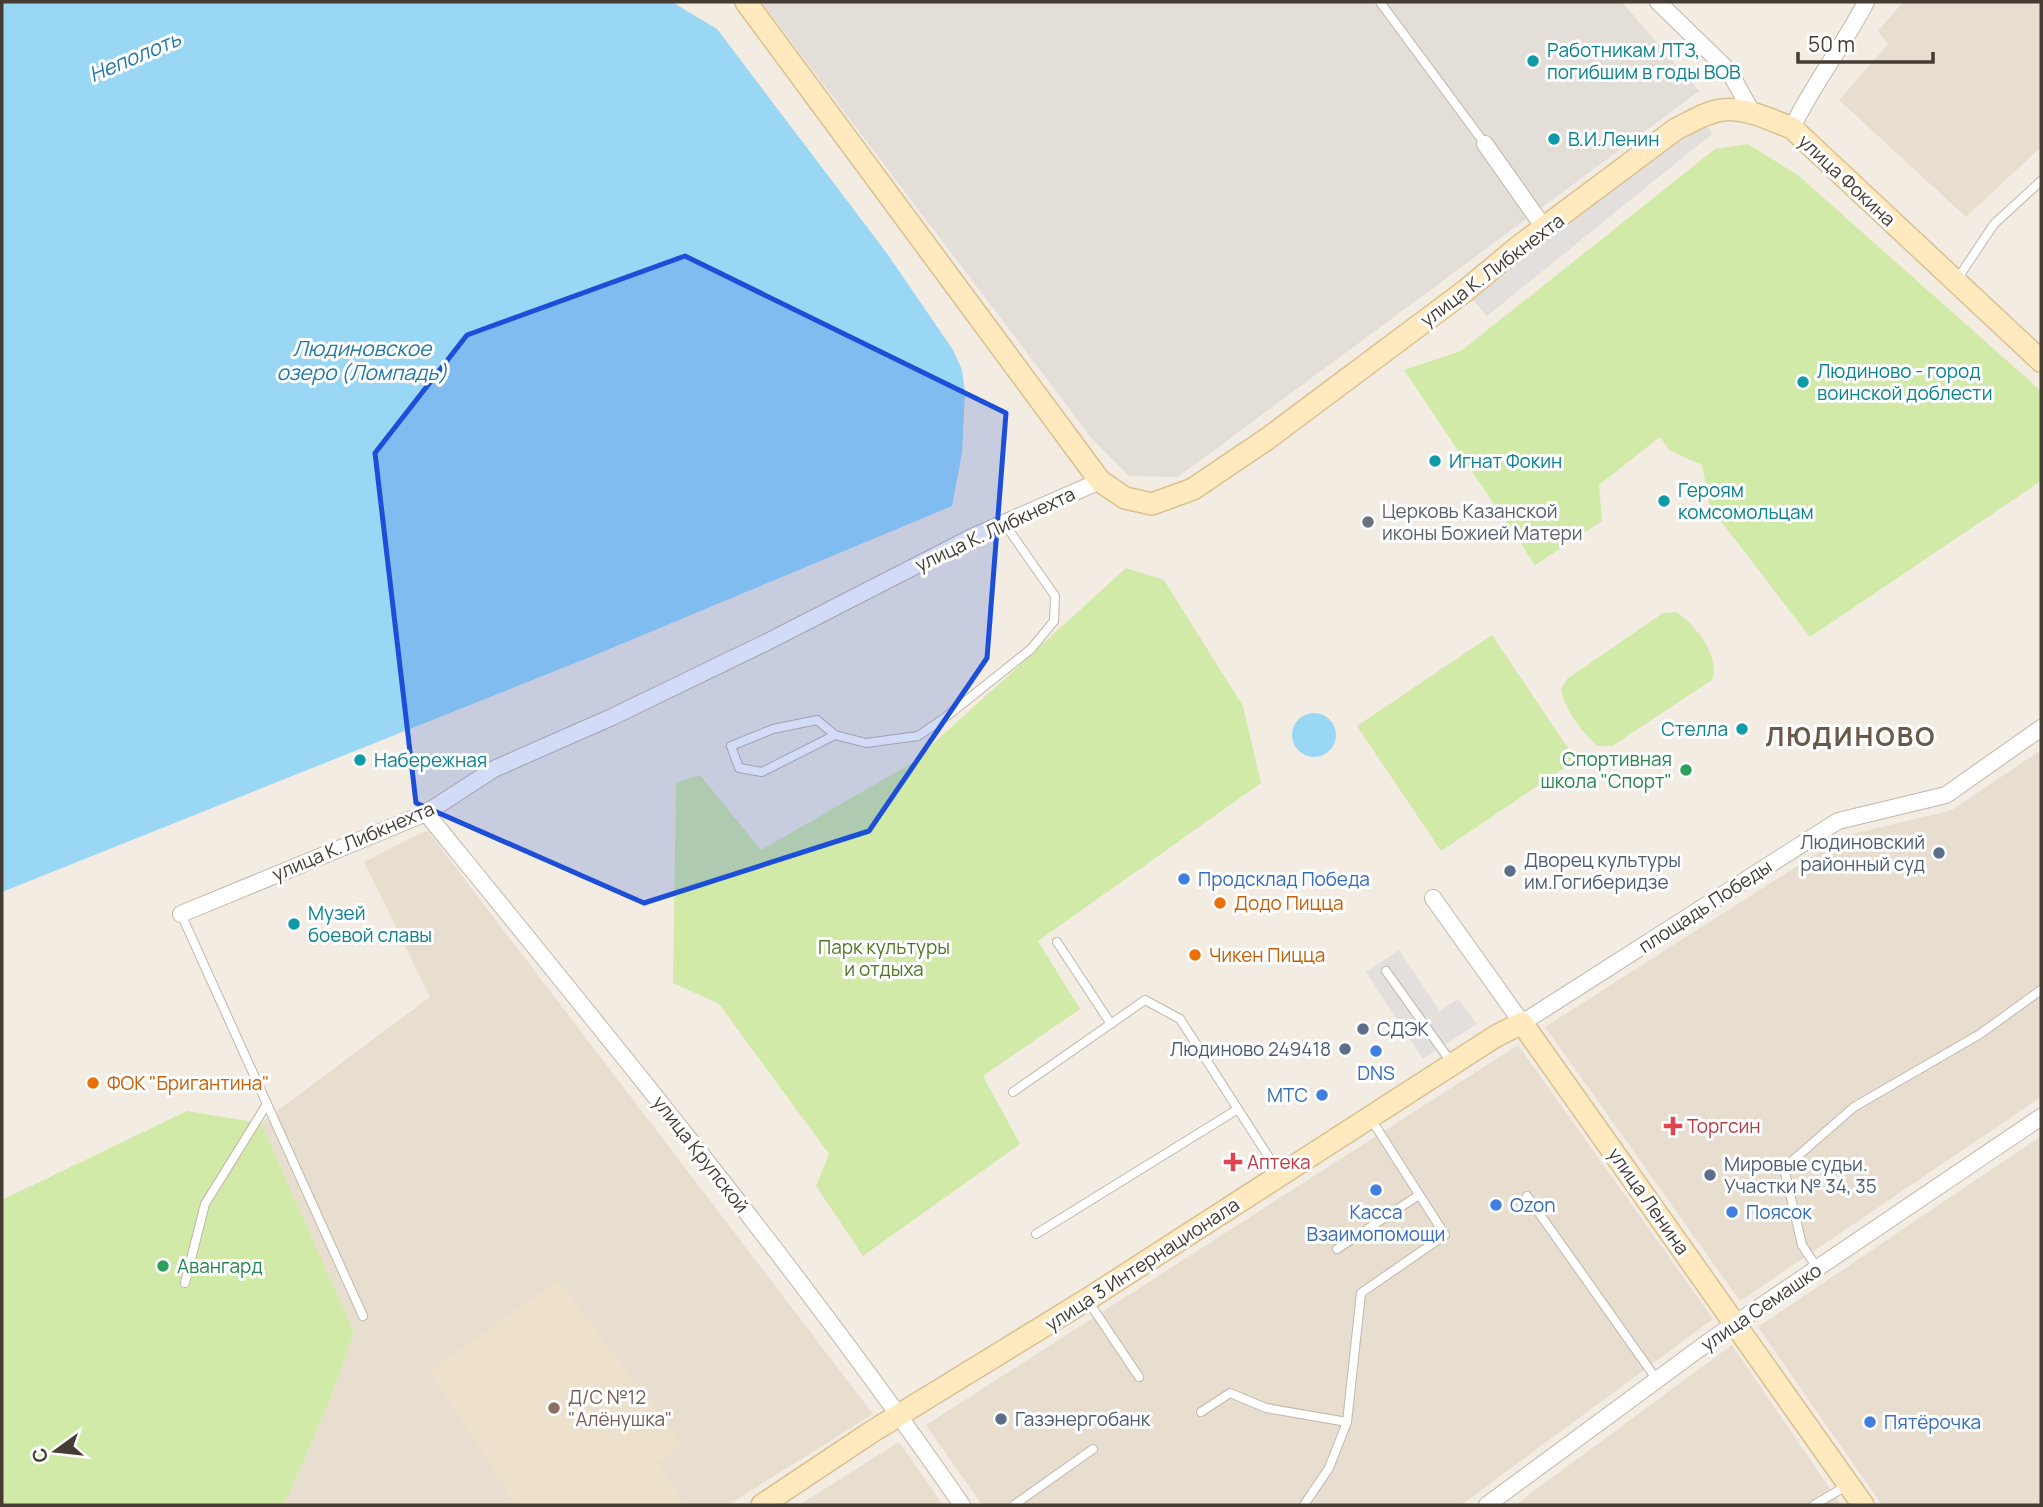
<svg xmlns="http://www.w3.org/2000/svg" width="2043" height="1507" font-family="Manrope,sans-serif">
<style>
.residential{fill:#e7ded0}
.industrial{fill:#e4ded8}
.education{fill:#ede1cb}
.green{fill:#d2eaa8}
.parking{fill:#e3dfdc}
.water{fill:#99d7f5}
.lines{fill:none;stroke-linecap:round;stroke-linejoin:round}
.lane-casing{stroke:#c2b6a8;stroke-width:10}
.street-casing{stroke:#c2b6a8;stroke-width:18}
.secondary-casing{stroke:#dac091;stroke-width:24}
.lane{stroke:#fff;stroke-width:8}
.street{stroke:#fff;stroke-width:16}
.secondary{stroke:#ffeac0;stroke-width:21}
.marked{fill:#1d4ed8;fill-opacity:0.2;stroke:#1d4ed8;stroke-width:5;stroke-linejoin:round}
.culture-dot{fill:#0f9aa8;stroke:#fff;stroke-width:2.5}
.worship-dot{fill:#6b7280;stroke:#fff;stroke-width:2.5}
.leisure-dot{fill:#2e9e5b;stroke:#fff;stroke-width:2.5}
.service-dot{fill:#5c6f8a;stroke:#fff;stroke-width:2.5}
.shop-dot{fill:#3f7fe0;stroke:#fff;stroke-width:2.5}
.food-dot{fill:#e8710a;stroke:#fff;stroke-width:2.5}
.health-dot{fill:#e0444e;stroke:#fff;stroke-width:2.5}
.education-dot{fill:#8d6e63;stroke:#fff;stroke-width:2.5}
.labels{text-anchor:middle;stroke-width:6;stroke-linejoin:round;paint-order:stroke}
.culture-label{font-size:19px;fill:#0d838f;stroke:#fff;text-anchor:start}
.street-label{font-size:19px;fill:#453c33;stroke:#fff}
.worship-label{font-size:19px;fill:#5b616d;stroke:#fff;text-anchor:start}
.leisure-label{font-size:19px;fill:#27864d;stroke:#fff;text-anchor:end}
.service-label{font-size:19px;fill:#4e5e75;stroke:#fff;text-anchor:start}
.shop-label{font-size:19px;fill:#366cbe;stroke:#fff;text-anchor:start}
.food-label{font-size:19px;fill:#c56008;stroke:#fff;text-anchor:start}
.park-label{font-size:19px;fill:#4b7a23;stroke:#fff}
.health-label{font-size:19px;fill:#be3a42;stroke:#fff;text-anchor:start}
.education-label{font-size:19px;fill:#785e54;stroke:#fff;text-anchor:start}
.water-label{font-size:21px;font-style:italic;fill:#237aa6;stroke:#fff}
.district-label{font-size:26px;font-weight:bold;letter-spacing:2px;fill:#685949;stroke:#fff}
</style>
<rect width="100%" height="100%" fill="#f3ece2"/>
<g class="residential">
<path d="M1903 2H2041V147L1966 217 1839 100 1888 44 1878 31Z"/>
<path d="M2041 750V1097L1740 1301 1545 1027 1844 836 1952 810Z"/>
<path d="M427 830 873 1414 728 1505H279L286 1501 331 1397 354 1332 261 1123 430 997 364 862Z"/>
<path d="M1518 1045 1713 1319 1461 1505H982L926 1425Z"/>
<path d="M2041 1136V1505H1882L1758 1327Z"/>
<path d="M1732 1345 1841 1505H1515Z"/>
<path d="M899 1442 943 1505H799Z"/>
</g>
<path class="industrial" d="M761 2H1622L1699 91 1178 477 1129 476 1093 440Z"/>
<path class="education" d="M558 1280 683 1445 657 1462 685 1505H516L430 1371Z"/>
<g class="green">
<path d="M1748 144 1799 176 2041 391V481L1810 637 1710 507 1702 465 1669 450 1660 437 1599 485 1602 521 1535 565 1404 370 1461 351 1715 149Z"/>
<path d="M1126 568 1164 580 1243 706 1261 783 1038 941 1080 1009 983 1076 1020 1144 863 1256 816 1186 829 1154 719 1004 673 983 676 783 700 775 761 850 912 763Z"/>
<path d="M1677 612C1696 627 1720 654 1712 680L1612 746H1598C1582 733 1566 711 1561 690L1567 679 1663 613Z"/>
<path d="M1492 635 1576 760 1441 851 1357 726Z"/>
<path d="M187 1111 261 1123 354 1332 331 1397 286 1501 279 1505H2V1200Z"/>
</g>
<g class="parking">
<path d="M1702 116 1712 134 1487 316 1465 291Z"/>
<path d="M1399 950 1440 1011 1458 999 1477 1024 1423 1059 1366 972Z"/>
</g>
<g class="water">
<path d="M2 2H672L717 29 886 252 953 350 962 370 965 392 962 453 952 506 595 655 2 892Z"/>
<circle cx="1314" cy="735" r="22"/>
</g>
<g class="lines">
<defs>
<g id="lane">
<path d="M1380 2 1485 144"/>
<path d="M1956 281 1994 224 2041 181"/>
<path d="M835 735 762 772 739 768 731 746 773 729 817 720 835 735 866 743 918 736 947 716 1031 649 1054 621 1055 596 1004 523"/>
<path d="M181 914 363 1316"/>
<path d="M1057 942 1111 1024"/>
<path d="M1386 971 1451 1062"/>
<path d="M1013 1092 1145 1000 1180 1019 1279 1173"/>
<path d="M1527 1196 1657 1380"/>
<path d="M1036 1234 1238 1109"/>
<path d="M1337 1249 1419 1195"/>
<path d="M1817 1268 1802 1245 1784 1168 1854 1107 1980 1034 2041 990"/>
<path d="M185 1283 205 1204 267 1104"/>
<path d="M1088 1301 1139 1377"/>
<path d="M1201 1412 1230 1393 1266 1408 1347 1422"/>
<path d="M1014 1505 1093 1449"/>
<path d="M1304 1505 1329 1468 1347 1422 1361 1293 1445 1235 1371 1119"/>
<path d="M1814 1505 1848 1485"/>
</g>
<g id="street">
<path d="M1658 2 1729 71 1753 114"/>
<path d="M1792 128C1813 84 1844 45 1866 2"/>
<path d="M1485 144 1545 229"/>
<path d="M426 813C610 1039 796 1265 962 1505"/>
<path d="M1433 898 1522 1023 1838 821 1946 795 2041 728"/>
<path d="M181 914 426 813 494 769 612 717 767 642 972 537 1100 481"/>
<path d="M1487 1505 1711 1340 2041 1117"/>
</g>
<g id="secondary">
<path d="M746 2 1100 481 1125 498 1152 504 1193 489 1267 439 1465 291 1518 247 1676 129C1691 122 1706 112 1722 110 1745 107 1771 120 1792 128L2041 361"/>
<path d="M762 1505 873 1431 1088 1299 1496 1036 1522 1023 1863 1505"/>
</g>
</defs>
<use href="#lane" class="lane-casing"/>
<use href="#street" class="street-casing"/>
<use href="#secondary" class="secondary-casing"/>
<use href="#lane" class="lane"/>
<use href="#street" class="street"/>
<use href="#secondary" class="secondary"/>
</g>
<path class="marked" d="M685 256 1006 413 987 658 869 831 644 903 416 803 375 453 467 335Z"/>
<g class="culture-dot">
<circle cx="1533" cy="61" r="7"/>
<circle cx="1554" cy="139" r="7"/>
<circle cx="1803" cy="382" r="7"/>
<circle cx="1435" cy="461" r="7"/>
<circle cx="1664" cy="501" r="7"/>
<circle cx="1742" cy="729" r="7"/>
<circle cx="360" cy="760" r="7"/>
<circle cx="294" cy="924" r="7"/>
</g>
<circle class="worship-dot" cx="1368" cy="522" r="7"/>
<g class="leisure-dot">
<circle cx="1686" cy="770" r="7"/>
<circle cx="163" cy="1266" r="7"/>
</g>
<g class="service-dot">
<circle cx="1939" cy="853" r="7"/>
<circle cx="1510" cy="871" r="7"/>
<circle cx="1363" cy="1029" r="7"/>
<circle cx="1345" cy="1049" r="7"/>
<circle cx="1710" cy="1175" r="7"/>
<circle cx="1001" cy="1419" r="7"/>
</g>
<g class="shop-dot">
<circle cx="1184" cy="879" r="7"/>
<circle cx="1376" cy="1051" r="7"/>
<circle cx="1322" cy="1095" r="7"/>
<circle cx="1376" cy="1190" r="7"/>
<circle cx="1496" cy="1205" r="7"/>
<circle cx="1732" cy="1212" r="7"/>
<circle cx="1870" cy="1422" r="7"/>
</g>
<g class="food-dot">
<circle cx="1220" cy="903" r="7"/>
<circle cx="1195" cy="955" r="7"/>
<circle cx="93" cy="1083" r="7"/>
</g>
<g class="health-dot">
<path d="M1669.5 1115.5h7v7h7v7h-7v7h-7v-7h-7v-7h7z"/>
<path d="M1229.5 1151.5h7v7h7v7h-7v7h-7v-7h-7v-7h7z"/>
</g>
<circle class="education-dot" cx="554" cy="1408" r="7"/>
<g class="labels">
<g class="culture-label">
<text x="1547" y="57">Работникам ЛТЗ,<tspan x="1547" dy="22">погибшим в годы ВОВ</tspan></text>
<text x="1568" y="146">В.И.Ленин</text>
<text x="1817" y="378">Людиново - город<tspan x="1817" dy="22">воинской доблести</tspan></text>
<text x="1449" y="468">Игнат Фокин</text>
<text x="1678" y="497">Героям<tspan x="1678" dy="22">комсомольцам</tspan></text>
<text x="1728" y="736" text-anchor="end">Стелла</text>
<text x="374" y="767">Набережная</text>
<text x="308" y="920">Музей<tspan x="308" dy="22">боевой славы</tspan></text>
</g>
<g class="street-label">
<text transform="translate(1847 180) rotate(43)" y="7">улица Фокина</text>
<text transform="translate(1492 270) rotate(-37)" y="7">улица К. Либкнехта</text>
<text transform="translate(995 529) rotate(-25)" y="7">улица К. Либкнехта</text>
<text transform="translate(353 841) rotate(-23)" y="7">улица К. Либкнехта</text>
<text transform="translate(1705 906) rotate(-33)" y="7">площадь Победы</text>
<text transform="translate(701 1154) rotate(52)" y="7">улица Крупской</text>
<text transform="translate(1649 1201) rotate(55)" y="7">улица Ленина</text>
<text transform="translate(1142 1264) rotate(-33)" y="7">улица 3 Интернационала</text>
<text transform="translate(1761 1307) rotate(-34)" y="7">улица Семашко</text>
</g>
<g class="worship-label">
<text x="1382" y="518">Церковь Казанской<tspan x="1382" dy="22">иконы Божией Матери</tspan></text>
</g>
<g class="leisure-label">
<text x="1672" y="766">Спортивная<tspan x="1672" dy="22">школа "Спорт"</tspan></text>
<text x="177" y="1273" text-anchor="start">Авангард</text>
</g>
<g class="service-label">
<text x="1925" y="849" text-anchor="end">Людиновский<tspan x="1925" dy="22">районный суд</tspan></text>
<text x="1524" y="867">Дворец культуры<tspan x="1524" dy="22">им.Гогиберидзе</tspan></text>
<text x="1377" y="1036">СДЭК</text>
<text x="1331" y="1056" text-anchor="end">Людиново 249418</text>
<text x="1724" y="1171">Мировые судьи.<tspan x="1724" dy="22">Участки № 34, 35</tspan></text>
<text x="1015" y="1426">Газэнергобанк</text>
</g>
<g class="shop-label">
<text x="1198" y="886">Продсклад Победа</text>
<text x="1376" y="1080" text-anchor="middle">DNS</text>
<text x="1308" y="1102" text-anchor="end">МТС</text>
<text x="1510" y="1212">Ozon</text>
<text x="1376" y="1219" text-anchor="middle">Касса<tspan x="1376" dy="22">Взаимопомощи</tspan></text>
<text x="1746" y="1219">Поясок</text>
<text x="1884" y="1429">Пятёрочка</text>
</g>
<g class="food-label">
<text x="1234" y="910">Додо Пицца</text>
<text x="1209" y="962">Чикен Пицца</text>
<text x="107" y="1090">ФОК "Бригантина"</text>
</g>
<g class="park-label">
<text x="884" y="954">Парк культуры<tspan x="884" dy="22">и отдыха</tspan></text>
</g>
<g class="health-label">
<text x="1687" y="1133">Торгсин</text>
<text x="1247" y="1169">Аптека</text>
</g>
<g class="education-label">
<text x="568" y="1404">Д/С №12<tspan x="568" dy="22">"Алёнушка"</tspan></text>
</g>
<g class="water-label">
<text transform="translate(135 57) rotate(-23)" y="7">Неполоть</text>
<text x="362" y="356">Людиновское<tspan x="362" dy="24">озеро (Ломпадь)</tspan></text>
</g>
<g class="district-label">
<text x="1851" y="746">ЛЮДИНОВО</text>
</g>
</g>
<rect width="2043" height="1507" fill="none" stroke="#453c33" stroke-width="7"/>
<g transform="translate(56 1451) rotate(255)" stroke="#ffffff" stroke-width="5" paint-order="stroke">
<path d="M0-5L12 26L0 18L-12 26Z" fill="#453c33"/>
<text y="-10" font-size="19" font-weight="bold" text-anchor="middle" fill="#453c33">С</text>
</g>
<path d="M1798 52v10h135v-10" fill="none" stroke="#453c33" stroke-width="3.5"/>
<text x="1808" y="52" font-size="21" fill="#453c33" stroke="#ffffff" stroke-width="5" paint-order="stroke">50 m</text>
</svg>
